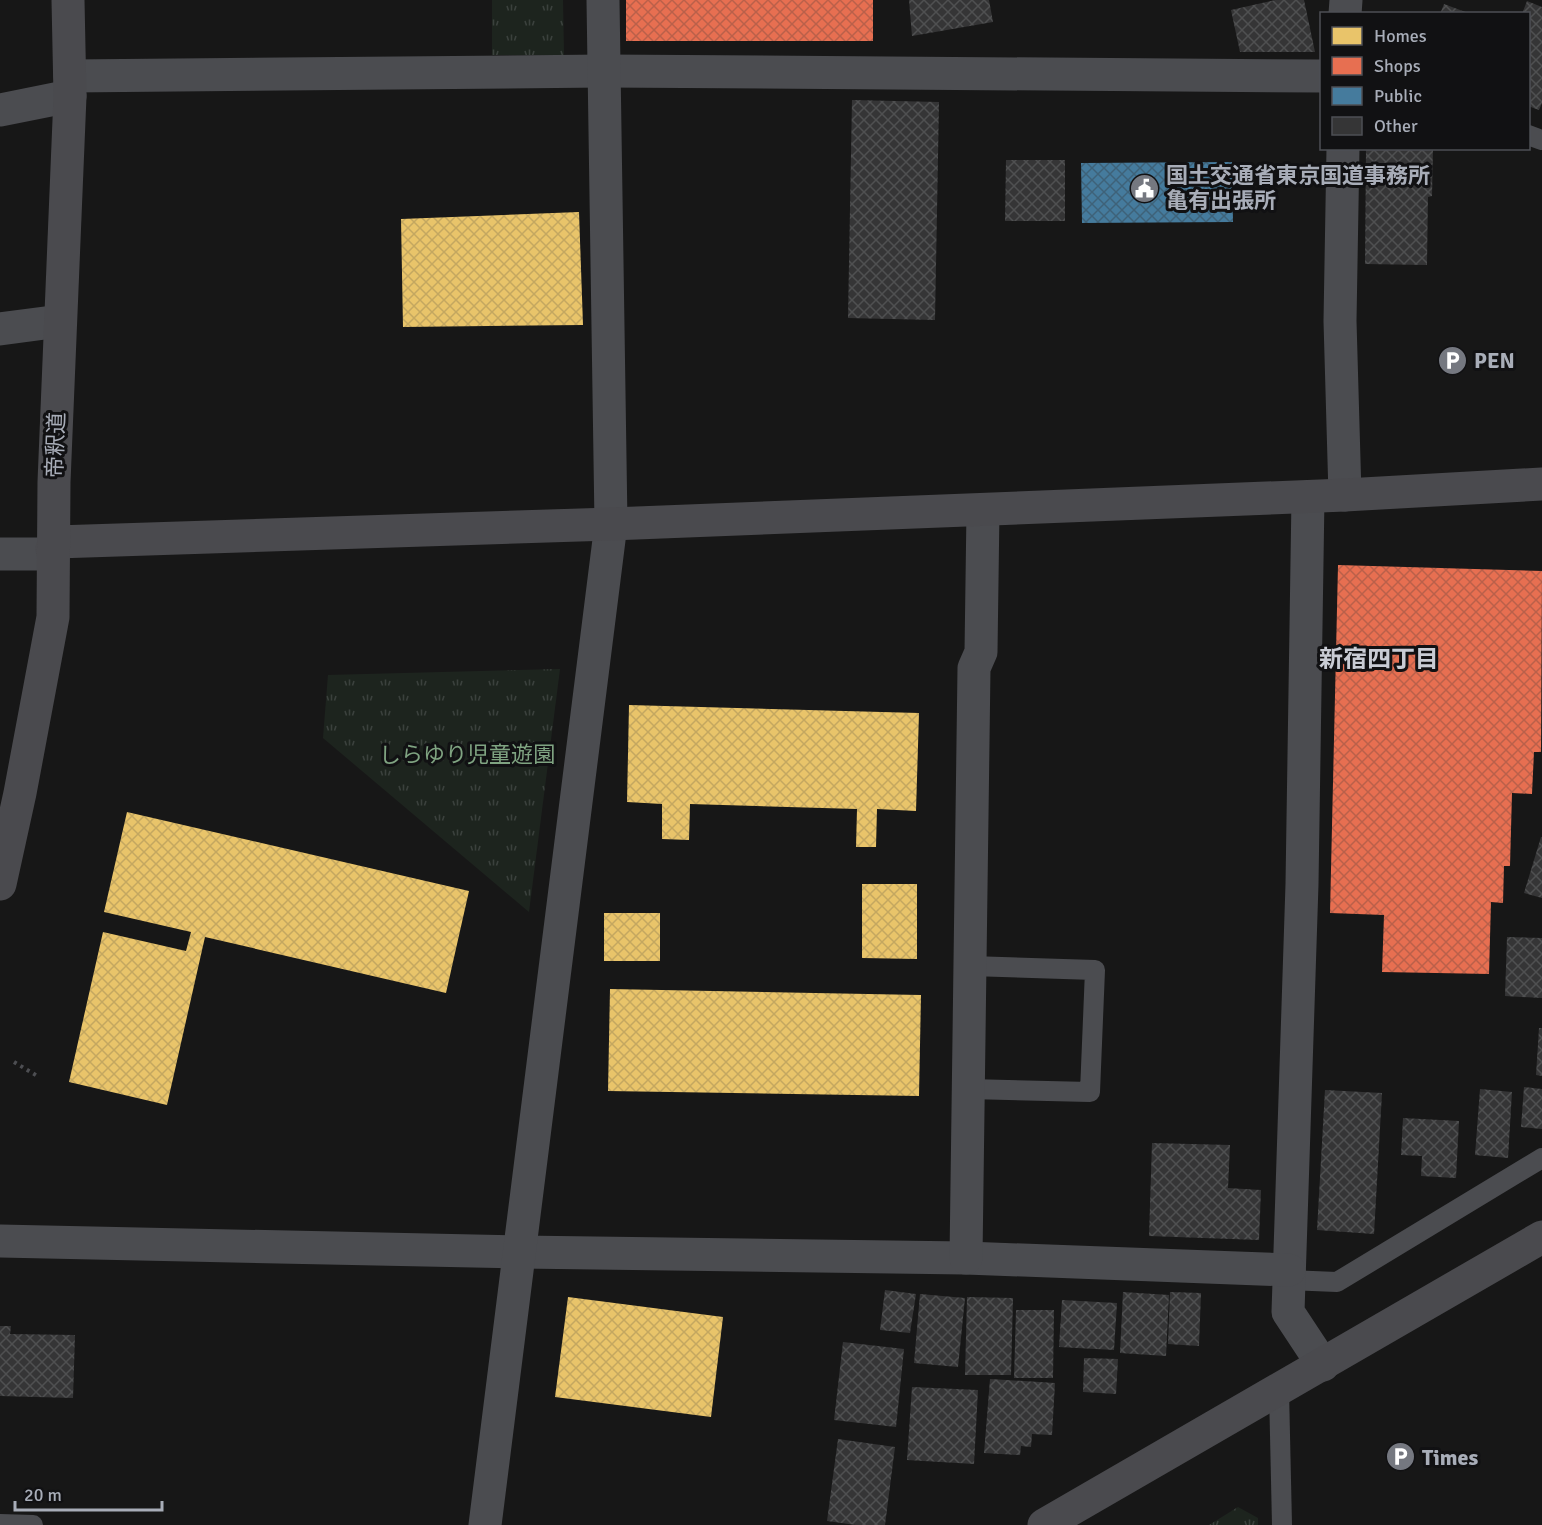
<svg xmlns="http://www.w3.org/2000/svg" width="1542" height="1525" font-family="Signika,'Noto Sans JP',sans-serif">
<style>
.park{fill:url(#park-tufts)}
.homes{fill:url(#homes-cross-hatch)}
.shops{fill:url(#shops-cross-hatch)}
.public{fill:url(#public-cross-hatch)}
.building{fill:url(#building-cross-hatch)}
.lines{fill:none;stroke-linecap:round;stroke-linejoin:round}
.path{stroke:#4d4e52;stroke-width:4;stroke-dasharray:3 4.5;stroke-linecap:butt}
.lane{stroke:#4b4c50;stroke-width:20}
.street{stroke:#4b4c50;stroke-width:33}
.secondary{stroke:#4a4a4e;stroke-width:33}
.labels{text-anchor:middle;stroke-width:6;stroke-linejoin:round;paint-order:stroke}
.poi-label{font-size:22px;font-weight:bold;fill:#a8adb8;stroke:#111113;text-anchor:start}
.street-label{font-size:22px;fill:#a8adb8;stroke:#111113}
.park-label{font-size:22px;fill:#7fa381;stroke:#111113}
.neighbourhood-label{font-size:24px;font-weight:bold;fill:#c9ccd4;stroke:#111113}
</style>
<defs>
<pattern id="park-tufts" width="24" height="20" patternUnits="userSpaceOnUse" patternTransform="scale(1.5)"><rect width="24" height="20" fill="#1d241e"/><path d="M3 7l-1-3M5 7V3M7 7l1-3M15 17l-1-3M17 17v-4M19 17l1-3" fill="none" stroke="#3b413d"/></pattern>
<pattern id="homes-cross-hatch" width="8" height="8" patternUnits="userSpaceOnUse" patternTransform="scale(1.5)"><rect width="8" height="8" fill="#e9c46a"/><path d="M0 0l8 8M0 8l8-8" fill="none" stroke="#c4a760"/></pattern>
<pattern id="shops-cross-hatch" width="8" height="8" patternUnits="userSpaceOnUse" patternTransform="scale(1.5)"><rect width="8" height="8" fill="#e76f51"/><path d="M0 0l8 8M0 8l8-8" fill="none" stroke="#ba604a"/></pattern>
<pattern id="public-cross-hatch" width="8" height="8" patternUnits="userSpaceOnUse" patternTransform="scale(1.5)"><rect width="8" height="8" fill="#457b9d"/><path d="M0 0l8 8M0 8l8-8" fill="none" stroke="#3e6279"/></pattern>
<pattern id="building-cross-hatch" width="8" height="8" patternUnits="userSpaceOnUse" patternTransform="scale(1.5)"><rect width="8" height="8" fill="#353536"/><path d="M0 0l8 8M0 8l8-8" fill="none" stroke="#4f5051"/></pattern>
</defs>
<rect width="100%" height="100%" fill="#171717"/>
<g class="park">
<path d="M492 0H563L564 55H492Z"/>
<path d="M560 669 529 912 323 738 328 675Z"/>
<path d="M1238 1507 1258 1518V1525H1209Z"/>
</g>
<g class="homes">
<path d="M579 212 583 325 403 327 401 219Z"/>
<path d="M629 705 919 713 916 811 877 809 876 847H856L857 809 690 804 689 840 662 839V804L627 802Z"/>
<path d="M127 812 469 891 446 993 205 937 167 1105 69 1082 103 932 186 951 191 932 104 912Z"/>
<path d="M862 884H917V959L862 958Z"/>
<rect x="604" y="913" width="56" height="48"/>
<path d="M610 989 921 995 919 1096 608 1091Z"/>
<path d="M568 1297 723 1317 711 1417 555 1397Z"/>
</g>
<g class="shops">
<rect x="626" y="0" width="247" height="41"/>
<path d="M1338 565 1542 571 1541 752H1534L1532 794 1512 793 1510 866H1504L1503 903 1491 902 1489 974 1382 972 1384 915 1330 913Z"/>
</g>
<path class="public" d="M1232 162 1233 222 1082 223 1081 163Z"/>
<g class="building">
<path d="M909 0H989L993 22 912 36Z"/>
<path d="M1275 0H1304L1315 52H1240L1231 10Z"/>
<path d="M1527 1 1542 7V103L1539 110 1528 106V14H1522Z"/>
<path d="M1444 4 1468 13V14H1440Z"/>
<path d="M852 100 939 102 935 320 848 318Z"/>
<path d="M1366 148H1433L1432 196 1428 197 1427 265 1365 264Z"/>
<path d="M1006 160H1065V221H1005Z"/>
<path d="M1541 837H1542V898L1524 893Z"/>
<path d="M1507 937 1542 938V998L1505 996Z"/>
<path d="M1539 1028H1542V1076L1536 1075Z"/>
<path d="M1524 1087 1542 1089V1129L1521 1127Z"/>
<path d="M1480 1089 1512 1092 1508 1158 1475 1155Z"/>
<path d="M1325 1090 1382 1093 1374 1234 1317 1230Z"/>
<path d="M1403 1118 1459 1121 1456 1178 1421 1176 1422 1156 1401 1155Z"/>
<path d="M1152 1143 1230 1145 1228 1188 1261 1190 1259 1240 1149 1236Z"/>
<path d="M885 1290 916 1294 910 1333 880 1330Z"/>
<path d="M1123 1292 1169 1295 1166 1356 1120 1353Z"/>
<path d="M1170 1292 1201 1293 1199 1346 1168 1344Z"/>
<path d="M920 1294 965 1298 958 1367 914 1363Z"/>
<path d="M967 1297 1013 1298 1011 1375H965Z"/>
<path d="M1062 1300 1117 1303 1114 1350 1059 1347Z"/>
<path d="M1016 1310H1054L1053 1378H1014Z"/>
<path d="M0 1326H11L10 1334 75 1335 73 1398 0 1396Z"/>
<path d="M843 1342 904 1349 896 1427 834 1420Z"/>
<path d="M1084 1358 1118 1359 1116 1394 1083 1392Z"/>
<path d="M990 1379 1055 1383 1052 1435 1032 1434 1031 1447 1021 1446 1020 1455 984 1453Z"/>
<path d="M912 1387 978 1390 974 1464 907 1460Z"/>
<path d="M838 1439 895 1447 885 1525H856L827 1521Z"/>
</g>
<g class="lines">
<path class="path" d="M14 1062 39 1077"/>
<g class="lane">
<path d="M1528 135 1542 140"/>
<path d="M969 1089 1090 1092 1095 970 970 966"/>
<path d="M1288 1280 1337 1282 1542 1158"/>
<path d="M1279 1390 1282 1525"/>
<path d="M0 1524 33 1525"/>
</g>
<g class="street">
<path d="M1345 14 1346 0"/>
<path d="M70 76 604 71 1322 76"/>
<path d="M0 110 70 96"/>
<path d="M1343 148 1340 321 1345 495"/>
<path d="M0 329 60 321"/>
<path d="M1308 497 1302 884 1288 1312 1323 1365"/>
<path d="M0 554H48L52 549"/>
<path d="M0 1241 520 1252 966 1258 1289 1270"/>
<path d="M966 1258 974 668 981 652 983 510"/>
<path d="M485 1525 611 524 603 0"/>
</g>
<g class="secondary">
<path d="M52 549 56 542 611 524 1345 495 1542 484"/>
<path d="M0 884 20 793 53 617 54 482 70 96 68 0"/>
<path d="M1044 1525 1542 1237"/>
</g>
</g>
<defs>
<symbol id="civic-disc" viewBox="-11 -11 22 22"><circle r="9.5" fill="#757880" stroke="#111113"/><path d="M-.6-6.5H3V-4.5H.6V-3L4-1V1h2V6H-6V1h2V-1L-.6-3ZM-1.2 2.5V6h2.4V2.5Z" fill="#fff"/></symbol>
<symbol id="parking-disc" viewBox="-11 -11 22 22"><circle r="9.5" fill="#757880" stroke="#111113"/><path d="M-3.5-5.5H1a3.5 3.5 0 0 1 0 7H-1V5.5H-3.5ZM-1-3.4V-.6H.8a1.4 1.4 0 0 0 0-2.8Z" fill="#fff"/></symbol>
</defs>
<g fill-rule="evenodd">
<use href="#civic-disc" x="1128" y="172" width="33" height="33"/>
<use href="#parking-disc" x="1436" y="344" width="33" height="33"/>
<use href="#parking-disc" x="1384" y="1440" width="33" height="33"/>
</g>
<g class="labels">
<g class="poi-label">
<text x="1166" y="183">国土交通省東京国道事務所<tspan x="1166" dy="25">亀有出張所</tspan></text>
<text x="1474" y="368">PEN</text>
<text x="1422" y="1465">Times</text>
</g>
<g class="street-label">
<text transform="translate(55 445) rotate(-88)" y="8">帝釈道</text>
</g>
<g class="park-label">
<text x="467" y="762">しらゆり児童遊園</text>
</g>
<g class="neighbourhood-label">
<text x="1379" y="667">新宿四丁目</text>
</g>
</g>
<rect x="1320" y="12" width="210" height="138" fill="#111113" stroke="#4d4f55" stroke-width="1.5"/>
<rect x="1332" y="27" width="30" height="18" fill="#e9c46a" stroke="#4d4f55" stroke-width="1.5"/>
<text x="1374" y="42" font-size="18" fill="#a8adb8">Homes</text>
<rect x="1332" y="57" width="30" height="18" fill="#e76f51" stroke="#4d4f55" stroke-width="1.5"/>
<text x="1374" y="72" font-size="18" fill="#a8adb8">Shops</text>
<rect x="1332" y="87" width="30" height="18" fill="#457b9d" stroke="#4d4f55" stroke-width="1.5"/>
<text x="1374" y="102" font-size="18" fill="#a8adb8">Public</text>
<rect x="1332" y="117" width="30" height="18" fill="#353536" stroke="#4d4f55" stroke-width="1.5"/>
<text x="1374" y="132" font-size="18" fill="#a8adb8">Other</text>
<path d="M15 1501v9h147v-9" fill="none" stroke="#a8adb8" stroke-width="3"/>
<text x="24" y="1501" font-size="18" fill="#a8adb8" stroke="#111113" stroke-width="4.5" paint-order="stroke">20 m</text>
</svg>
